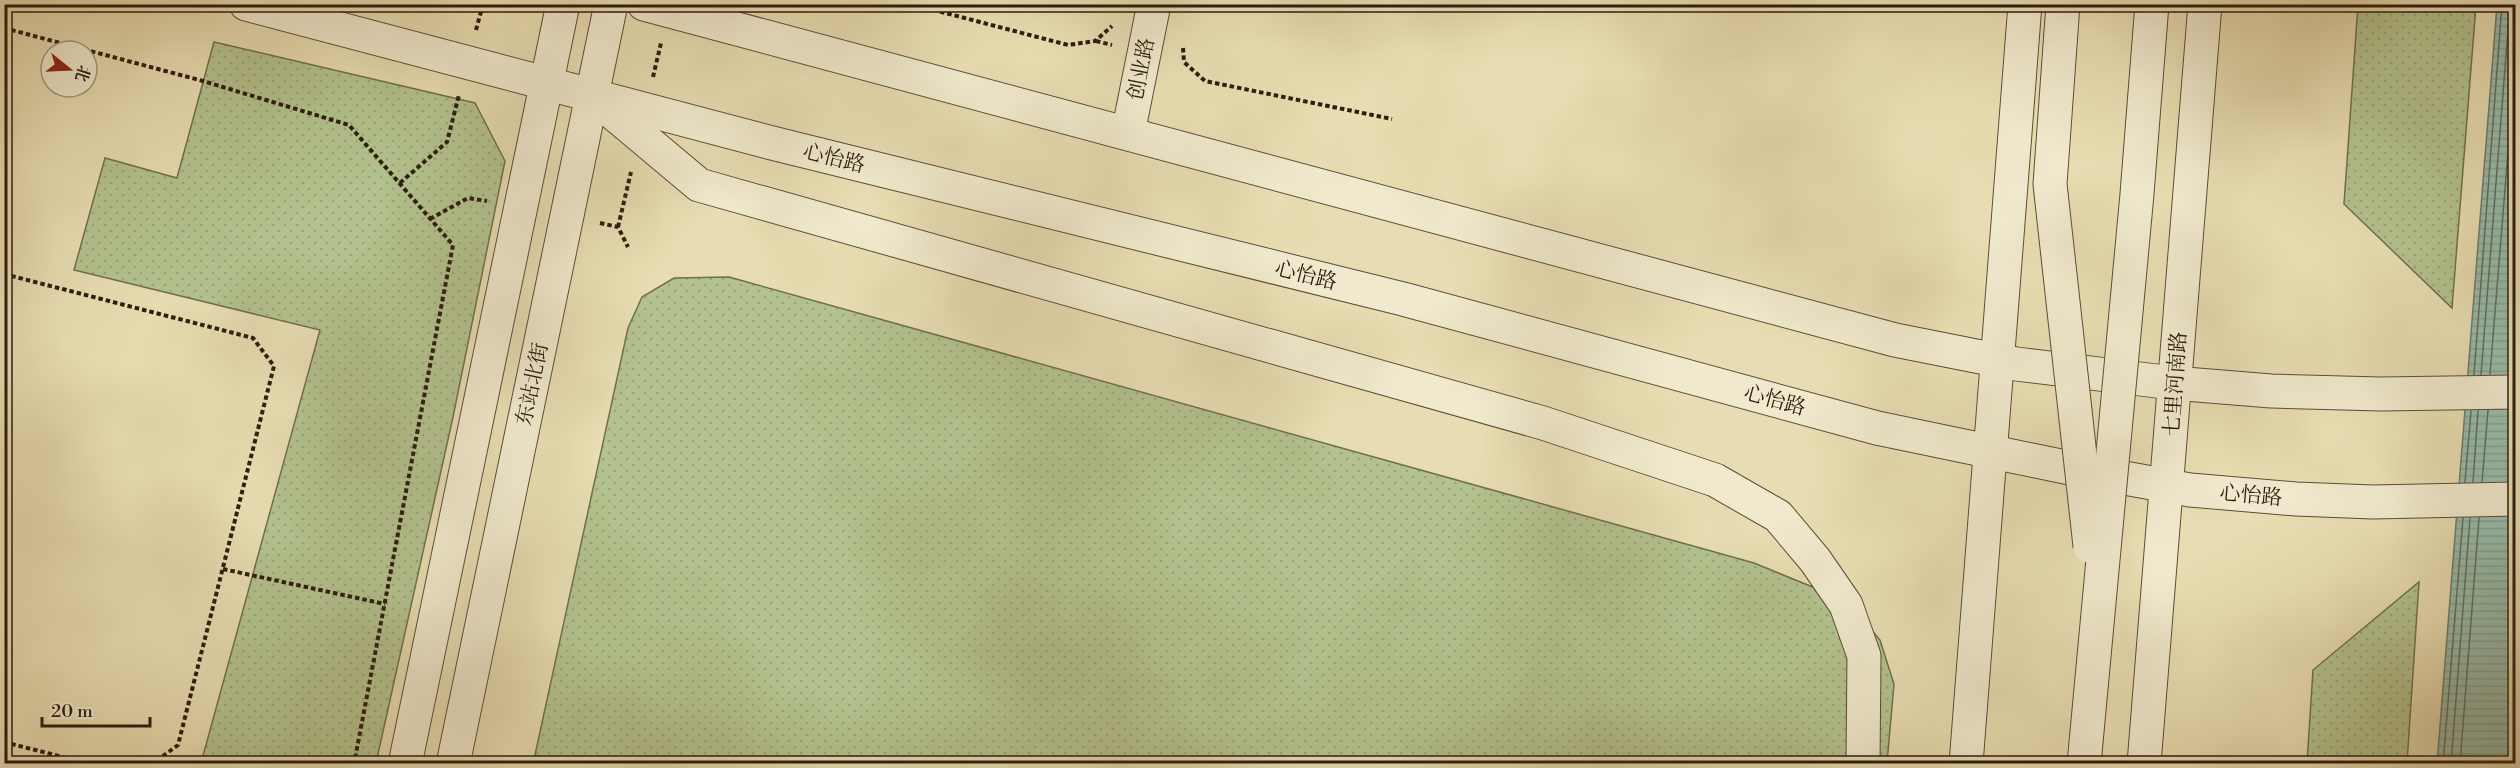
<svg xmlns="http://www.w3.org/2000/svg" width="2520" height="768" font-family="'Libre Bodoni','Noto Serif SC',serif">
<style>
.park{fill:url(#park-dots);stroke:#70704e;stroke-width:1.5}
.water{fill:url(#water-rules);stroke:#6d7c6d;stroke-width:1.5}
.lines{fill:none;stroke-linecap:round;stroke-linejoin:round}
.shore{stroke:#626c5d;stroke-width:1.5}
.minor-casing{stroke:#5c4d38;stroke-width:35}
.path{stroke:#2d1d0f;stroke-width:4;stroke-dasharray:4.5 3;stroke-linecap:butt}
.minor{stroke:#f0e9cd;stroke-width:33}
.minor-bridge-casing{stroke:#5c4d38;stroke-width:35;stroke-linecap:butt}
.minor-bridge{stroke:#f0e9cd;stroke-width:33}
.labels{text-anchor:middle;stroke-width:4.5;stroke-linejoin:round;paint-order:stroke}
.street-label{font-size:21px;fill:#2d1d0f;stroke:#f0e9cd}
</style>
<defs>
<pattern id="park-dots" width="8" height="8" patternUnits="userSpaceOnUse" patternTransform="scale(1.5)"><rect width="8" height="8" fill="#b3c28e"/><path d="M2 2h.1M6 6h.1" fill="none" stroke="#9aa679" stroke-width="1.8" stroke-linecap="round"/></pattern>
<pattern id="water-rules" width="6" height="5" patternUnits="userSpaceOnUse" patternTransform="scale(1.5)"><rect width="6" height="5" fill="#97bcab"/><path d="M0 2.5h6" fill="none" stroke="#82a192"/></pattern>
</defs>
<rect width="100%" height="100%" fill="#e8ddb2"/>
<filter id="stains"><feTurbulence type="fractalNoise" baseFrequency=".00333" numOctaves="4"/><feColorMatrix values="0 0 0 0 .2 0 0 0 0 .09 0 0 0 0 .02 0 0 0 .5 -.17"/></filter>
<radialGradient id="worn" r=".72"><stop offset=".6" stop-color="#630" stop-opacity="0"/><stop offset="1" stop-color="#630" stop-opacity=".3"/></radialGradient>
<g class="park">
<path d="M2358 5H2476L2452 308 2344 204Z"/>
<path d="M214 42 475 103 505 161 453 417 376 763H201L320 330 74 270 105 158 177 178Z"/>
<path d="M729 277 1754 563 1820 590 1855 610 1880 640 1894 684 1887 763 533 764 628 328 642 297 674 278Z"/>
<path d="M2419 582 2407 763H2307L2313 670Z"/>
</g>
<path class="water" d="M2497 5H2515V763L2437 764Z"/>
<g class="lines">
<g class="shore">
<path d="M2490 374 2516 53"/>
<path d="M2474 375 2502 4"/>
<path d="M2481 375 2510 4"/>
<path d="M2465 482 2471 411"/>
<path d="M2473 482 2478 411"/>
<path d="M2482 482 2488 410"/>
<path d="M2443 764 2463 518"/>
<path d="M2451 764 2470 518"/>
<path d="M2460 764 2479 518"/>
</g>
<defs>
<g id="minor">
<path d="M246 4 772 143 1403 299 1877 428 2070 468 2190 490 2296 499 2373 502 2516 499"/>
<path d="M644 4 1895 340 2016 364 2173 383 2271 391 2381 394 2516 392"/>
<path d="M600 102 699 185 1543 423 1715 480 1778 516 1815 560 1846 605 1864 656 1863 764"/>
<path d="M1128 133 1154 4"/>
<path d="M405 764 563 4"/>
<path d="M453 764 611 4"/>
<path d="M1966 764 2025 4"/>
<path d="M2144 764 2205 4"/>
</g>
</defs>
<use href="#minor" class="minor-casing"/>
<g class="path">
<path d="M911 4 1068 45 1095 41 1112 26"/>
<path d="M4 28 203 81 349 125 453 245 354 764"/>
<path d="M476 30 483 4"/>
<path d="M1096 41 1112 45"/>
<path d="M1183 48 1184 62 1205 81 1392 119"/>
<path d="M653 77 661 43"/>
<path d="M400 183 447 142 459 95"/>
<path d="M430 219 468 198 487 201"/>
<path d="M600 223 618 227 628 247"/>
<path d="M618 227 631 172"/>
<path d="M4 274 253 338 274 366 178 745 152 764"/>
<path d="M223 569 385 604"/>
<path d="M4 742 90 764"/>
</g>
<use href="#minor" class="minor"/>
<defs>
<g id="minor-bridge">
<path d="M2063 4 2050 184 2090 546"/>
<path d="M2084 764 2137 194 2152 4"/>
</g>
</defs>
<use href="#minor-bridge" class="minor-bridge-casing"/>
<use href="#minor-bridge" class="minor-bridge"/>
</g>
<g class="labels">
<g class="street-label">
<text transform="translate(1141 69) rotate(-79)" y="7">创业路</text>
<text transform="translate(834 158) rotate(14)" y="7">心怡路</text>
<text transform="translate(1306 275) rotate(14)" y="7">心怡路</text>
<text transform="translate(532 384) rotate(-78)" y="7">东站北街</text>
<text transform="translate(2175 384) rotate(-86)" y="7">七里河南路</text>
<text transform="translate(1775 400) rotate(15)" y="7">心怡路</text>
<text transform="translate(2251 495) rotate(5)" y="7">心怡路</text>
</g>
</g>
<rect width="2520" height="768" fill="none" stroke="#e8ddb2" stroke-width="24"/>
<rect x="6" y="6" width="2508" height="756" fill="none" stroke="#2d1d0f" stroke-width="3"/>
<rect x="12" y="12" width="2496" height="744" fill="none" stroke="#2d1d0f" stroke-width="1.5"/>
<g transform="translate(69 69) rotate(108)"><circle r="28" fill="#f0e9cd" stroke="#a29781" stroke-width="1.5"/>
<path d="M0-4.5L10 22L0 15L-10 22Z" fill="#8f2418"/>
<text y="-9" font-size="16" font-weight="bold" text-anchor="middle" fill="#2d1d0f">北</text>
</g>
<path d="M42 717v9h108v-9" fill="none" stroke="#2d1d0f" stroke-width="3"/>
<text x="51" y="717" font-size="18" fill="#2d1d0f" stroke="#f0e9cd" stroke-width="4.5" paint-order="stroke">20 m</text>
<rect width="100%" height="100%" filter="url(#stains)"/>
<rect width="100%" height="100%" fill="url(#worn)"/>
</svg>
